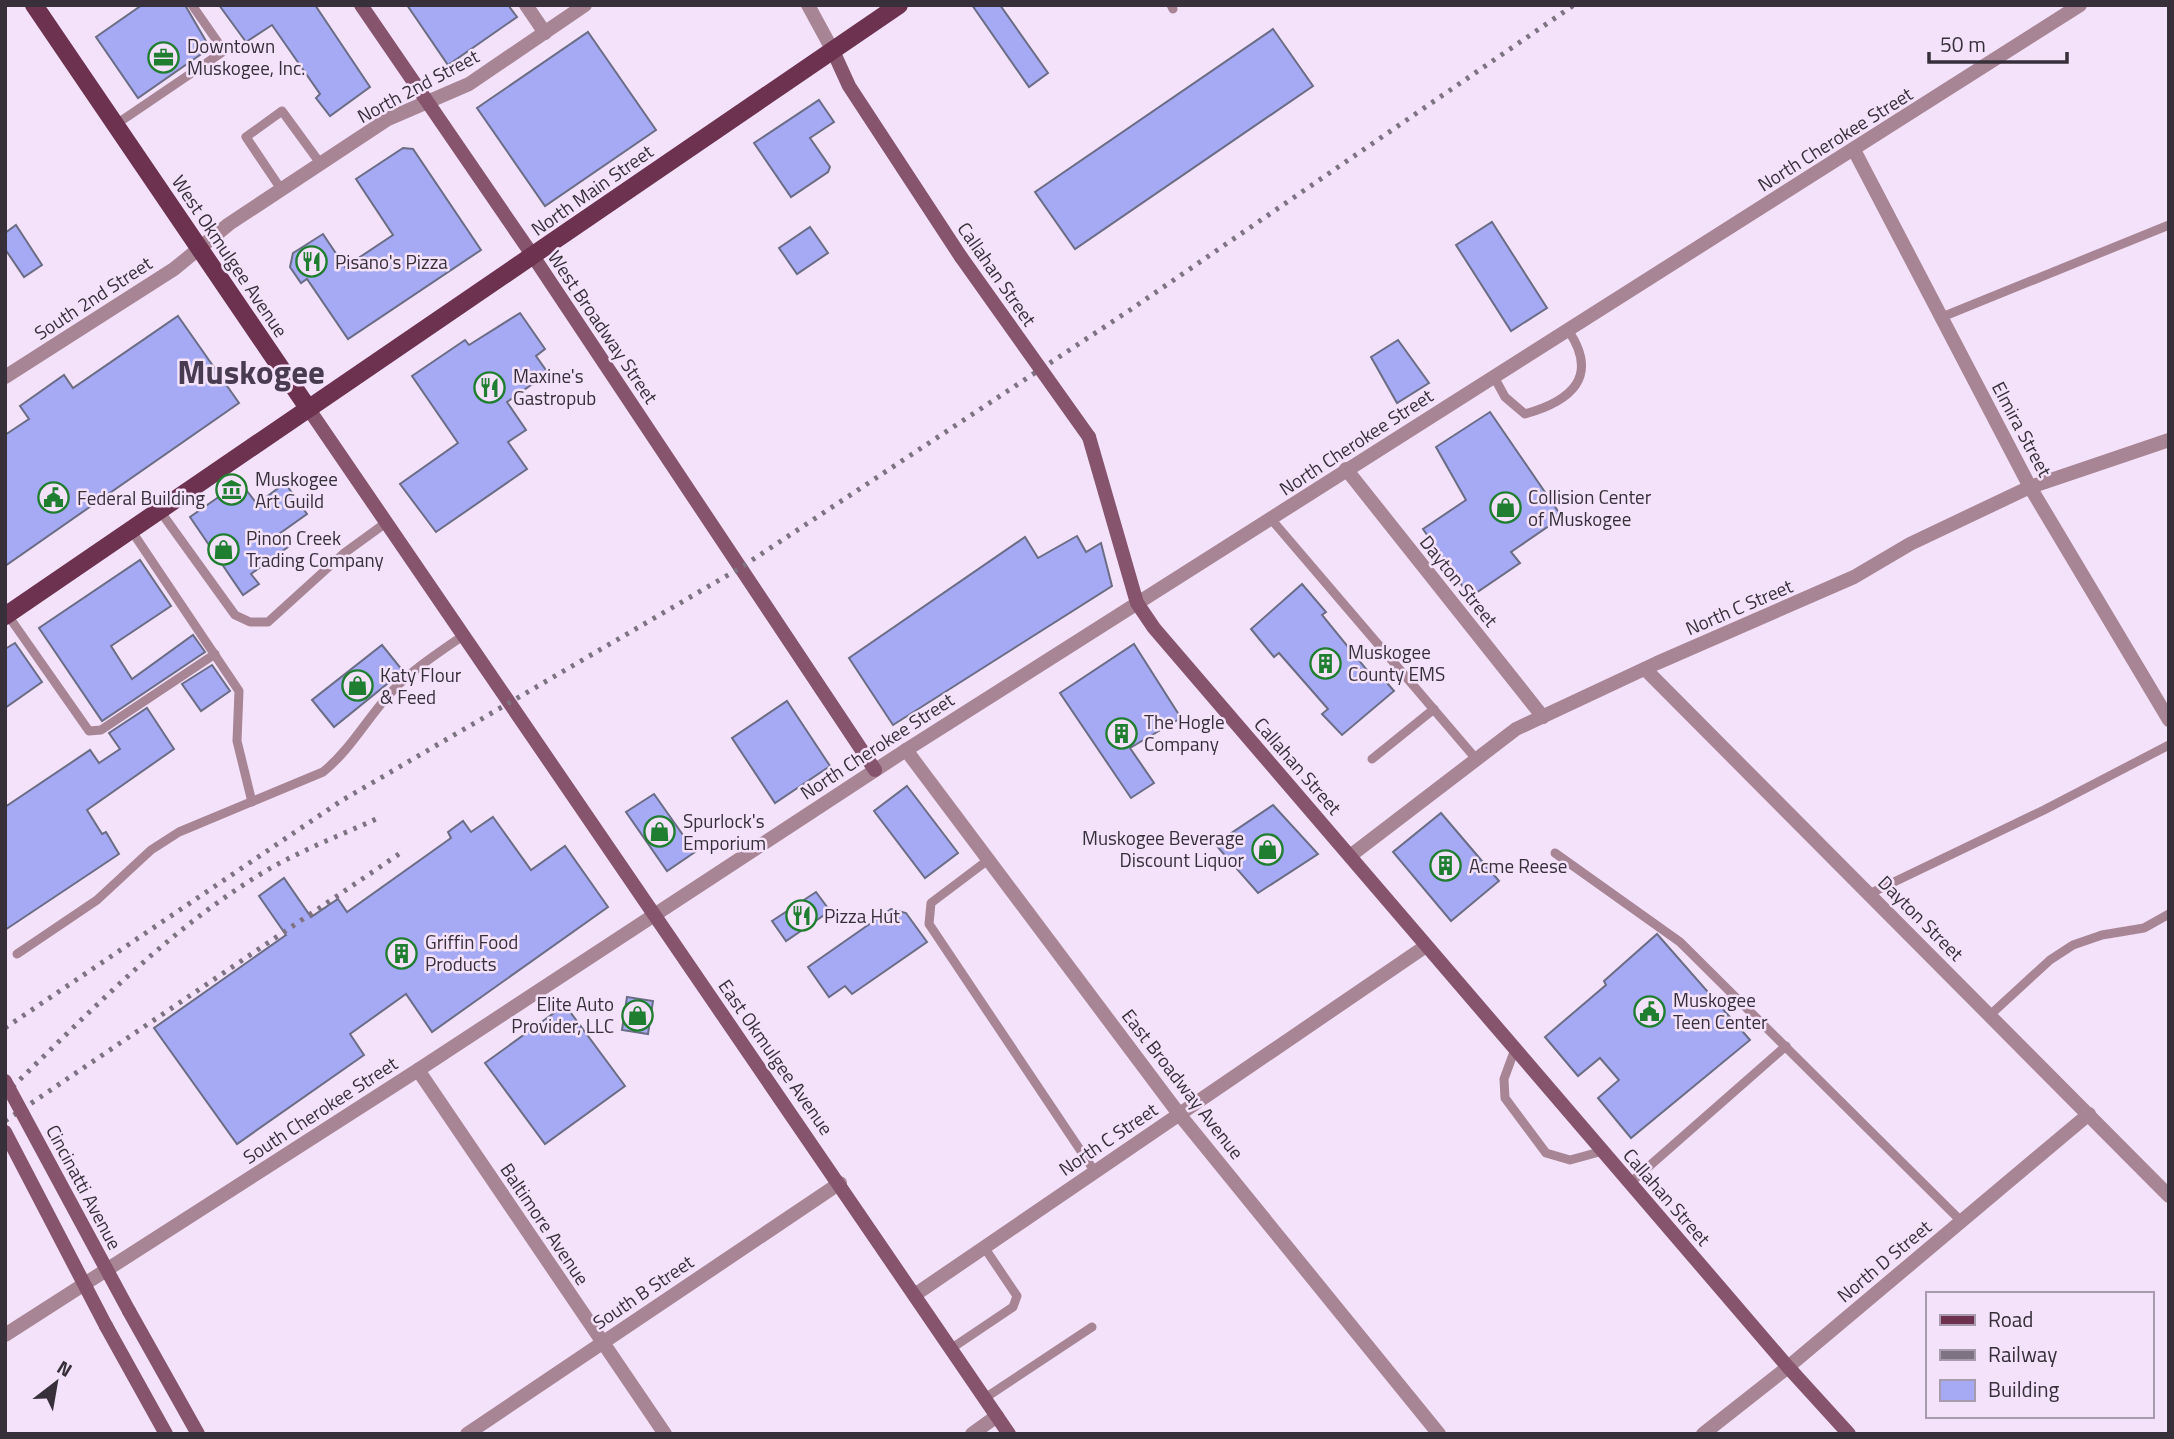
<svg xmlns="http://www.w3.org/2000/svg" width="2174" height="1439" font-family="'Titillium Web',sans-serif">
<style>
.building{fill:#a6a9f4;stroke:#6b6d85;stroke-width:2}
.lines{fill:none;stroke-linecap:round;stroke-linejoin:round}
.lane{stroke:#a88594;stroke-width:9}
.street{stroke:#a88594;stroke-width:14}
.secondary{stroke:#86546c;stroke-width:14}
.primary{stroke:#6c324f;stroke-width:18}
.rail{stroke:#7e7382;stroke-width:5;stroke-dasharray:3.5 7;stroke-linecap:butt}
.secondary-bridge{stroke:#86546c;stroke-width:14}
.labels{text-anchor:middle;stroke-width:5;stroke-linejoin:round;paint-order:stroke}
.poi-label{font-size:19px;fill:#37303a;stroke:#f4e2fb;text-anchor:start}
.street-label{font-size:19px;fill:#37303a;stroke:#f4e2fb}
.town-label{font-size:33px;font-weight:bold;fill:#4a3c50;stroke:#f4e2fb}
</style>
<rect width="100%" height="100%" fill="#f4e2fb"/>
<g class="building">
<path d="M142 5H185L210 48 138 98 96 37Z"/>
<path d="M219 5H315L370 87 330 116 316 98 320 94 272 25 246 42Z"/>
<path d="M407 5H508L517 17 448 65Z"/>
<path d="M972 5H1000L1048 73 1029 87Z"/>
<path d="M1273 29 1313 86 1075 249 1035 192Z"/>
<path d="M588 32 656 130 545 206 477 108Z"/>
<path d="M819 100 834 122 810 138 830 167 828 172 791 197 754 143Z"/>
<path d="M403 148 413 149 481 250 348 339 307 279 301 283 290 267 293 253 323 234 345 267 393 235 356 179Z"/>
<path d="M1492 222 1547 308 1511 331 1456 245Z"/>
<path d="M16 225 42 265 24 277 5 249V233Z"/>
<path d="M810 227 828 253 797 274 779 248Z"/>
<path d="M520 313 545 349 536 356 548 373 507 402 526 430 508 442 527 469 436 532 400 484 458 443 412 376 465 340 469 345Z"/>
<path d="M178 316 239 403 5 566V435L29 419 20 406 64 375 73 388Z"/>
<path d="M1398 340 1429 383 1397 403 1371 357Z"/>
<path d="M1490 412 1562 517 1511 552 1520 563 1470 597 1423 529 1466 500 1436 447Z"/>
<path d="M240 482 257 504 285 483 307 514 279 534 288 547 251 574 259 584 243 595 190 517Z"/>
<path d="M1077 536 1086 552 1101 543 1112 586 893 725 849 658 1025 537 1038 558Z"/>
<path d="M140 560 171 606 111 646 132 679 193 635 205 652 102 721 39 628Z"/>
<path d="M1302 584 1326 612 1322 615 1370 674 1376 670 1394 691 1342 735 1322 714 1328 709 1279 653 1274 657 1251 629Z"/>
<path d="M15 643 42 682 5 708V649Z"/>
<path d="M1134 644 1181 718 1130 748 1154 783 1131 798 1060 693Z"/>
<path d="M382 645 403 671 334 727 312 700Z"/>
<path d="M212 665 230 691 201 711 182 684Z"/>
<path d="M787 701 830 766 775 803 732 738Z"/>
<path d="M147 708 174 749 87 810 102 834 106 832 119 854 5 930V807L90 750 99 763 120 749 109 733Z"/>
<path d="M907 786 958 853 925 878 874 811Z"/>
<path d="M654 794 695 852 667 871 626 812Z"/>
<path d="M1273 805 1318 854 1258 893 1215 844Z"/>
<path d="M1441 813 1499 881 1451 921 1393 852Z"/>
<path d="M493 817 531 870 565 846 608 907 432 1032 406 994 350 1034 364 1055 237 1144 154 1028 286 935 259 896 284 878 311 917 338 899 347 912 451 838 448 832 463 821 471 832Z"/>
<path d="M816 892 830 911 786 941 772 921Z"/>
<path d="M891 909 906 913 927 942 852 994 845 986 829 997 808 967Z"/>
<path d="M1657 934 1750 1040 1631 1138 1598 1098 1619 1080 1600 1058 1578 1076 1545 1037 1606 985 1604 981Z"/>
<path d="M627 997 653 1001 648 1034 622 1030Z"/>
<path d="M565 1005 625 1086 545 1144 485 1063Z"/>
</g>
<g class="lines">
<g class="lane">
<path d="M1171 5 1173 9"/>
<path d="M115 125 224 51 192 5"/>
<path d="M281 189 246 137 282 111 320 163"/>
<path d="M1942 317 2169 225"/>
<path d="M1494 377 1505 397 1525 414C1571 401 1600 377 1568 330"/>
<path d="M160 511 235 615 250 622H268L343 554 387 522"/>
<path d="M1271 519 1477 760"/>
<path d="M131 530 239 691 237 741 252 802"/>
<path d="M7 614 89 731 101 730 215 654"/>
<path d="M1372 759 1434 709"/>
<path d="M1555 853 1680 942 1961 1221"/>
<path d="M988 860 931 903 929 924 1095 1172"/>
<path d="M1869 894 2044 810 2169 745"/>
<path d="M17 954 97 900 151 850 179 832 323 772C349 751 365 722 387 697 408 672 437 654 464 635"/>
<path d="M1990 1015 2050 960 2073 945 2102 935 2144 928 2169 914"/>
<path d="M1515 1049 1504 1079 1505 1098 1546 1153 1570 1160 1603 1151"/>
<path d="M1630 1183 1786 1046"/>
<path d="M952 1348 1013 1307 1017 1296 984 1247"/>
<path d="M985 1398 1092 1327"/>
</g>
<g class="street">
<path d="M526 5 545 33"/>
<path d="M808 5 833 51"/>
<path d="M1854 150 2030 487 2169 720"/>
<path d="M5 377 174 269 229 224 388 119 469 84 585 5"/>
<path d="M1346 469 1543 717"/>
<path d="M1645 669 2169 1196"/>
<path d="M906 750 1179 1114 1439 1434"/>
<path d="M1350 856 1516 729 1657 663 1854 577 1910 544 2030 487 2169 440"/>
<path d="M418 1070 665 1434"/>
<path d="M916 1294 1426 946"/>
<path d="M5 1335 418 1070 906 750 2080 5"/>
<path d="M467 1434 840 1183"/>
<path d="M972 1434 997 1416"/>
<path d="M1703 1434 1788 1367 2089 1114"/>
</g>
<g class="secondary">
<path d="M361 5 533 256 875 770"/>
<path d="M833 51 849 86 961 257"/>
<path d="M308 408 1009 1434"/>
<path d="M1089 437 1137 603 1154 628 1788 1367 1849 1434"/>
<path d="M129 1311 198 1434"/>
<path d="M106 1326 166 1434"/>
</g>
<g class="primary">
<path d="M34 5 308 408"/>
<path d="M5 616 899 5"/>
</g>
<g class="rail">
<path d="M5 1028 341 801 740 568 1130 310 1574 5"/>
<path d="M5 1094C86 1016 167 930 264 872 299 851 339 836 376 819"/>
<path d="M5 1121 399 854"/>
</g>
<g class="secondary-bridge">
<path d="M961 257 1089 437"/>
<path d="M5 1081 129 1311"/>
<path d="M5 1132 106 1326"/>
</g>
</g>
<defs>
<symbol id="office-ring" viewBox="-11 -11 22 22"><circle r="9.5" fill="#f4e2fb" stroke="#1f7e2f" stroke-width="1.5"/><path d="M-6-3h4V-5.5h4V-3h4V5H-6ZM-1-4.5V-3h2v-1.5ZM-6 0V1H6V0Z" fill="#1f7e2f"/></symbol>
<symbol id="restaurant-ring" viewBox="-11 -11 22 22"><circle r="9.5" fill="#f4e2fb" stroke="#1f7e2f" stroke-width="1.5"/><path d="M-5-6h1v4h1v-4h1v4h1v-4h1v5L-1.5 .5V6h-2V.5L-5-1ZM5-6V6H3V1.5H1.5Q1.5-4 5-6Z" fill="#1f7e2f"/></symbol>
<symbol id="museum-ring" viewBox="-11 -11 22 22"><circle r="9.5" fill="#f4e2fb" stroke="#1f7e2f" stroke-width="1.5"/><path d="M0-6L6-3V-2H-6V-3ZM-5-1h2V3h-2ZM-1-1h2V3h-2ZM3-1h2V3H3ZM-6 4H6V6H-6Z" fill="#1f7e2f"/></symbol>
<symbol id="civic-ring" viewBox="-11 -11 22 22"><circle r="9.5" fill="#f4e2fb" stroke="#1f7e2f" stroke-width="1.5"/><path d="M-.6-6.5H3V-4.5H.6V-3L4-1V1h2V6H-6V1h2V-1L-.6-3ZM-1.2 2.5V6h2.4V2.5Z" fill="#1f7e2f"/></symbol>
<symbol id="shop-ring" viewBox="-11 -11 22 22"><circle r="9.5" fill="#f4e2fb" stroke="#1f7e2f" stroke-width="1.5"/><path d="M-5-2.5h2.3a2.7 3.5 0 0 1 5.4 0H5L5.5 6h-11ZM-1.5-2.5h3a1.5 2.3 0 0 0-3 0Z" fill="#1f7e2f"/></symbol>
<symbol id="building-ring" viewBox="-11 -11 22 22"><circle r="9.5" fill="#f4e2fb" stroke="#1f7e2f" stroke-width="1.5"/><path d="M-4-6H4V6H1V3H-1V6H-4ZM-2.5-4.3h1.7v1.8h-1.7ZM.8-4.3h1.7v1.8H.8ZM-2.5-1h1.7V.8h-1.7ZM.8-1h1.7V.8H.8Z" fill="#1f7e2f"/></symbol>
</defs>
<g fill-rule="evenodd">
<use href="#office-ring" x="146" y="40" width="35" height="35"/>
<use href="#restaurant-ring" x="294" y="244" width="35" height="35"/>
<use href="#restaurant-ring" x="472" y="370" width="35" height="35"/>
<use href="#museum-ring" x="214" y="472" width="35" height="35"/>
<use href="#civic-ring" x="36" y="480" width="35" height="35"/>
<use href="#shop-ring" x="1488" y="490" width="35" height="35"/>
<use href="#shop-ring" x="206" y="532" width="35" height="35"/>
<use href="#building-ring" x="1308" y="646" width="35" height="35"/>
<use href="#shop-ring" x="340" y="668" width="35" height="35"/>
<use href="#building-ring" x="1104" y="716" width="35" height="35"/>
<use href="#shop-ring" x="642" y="814" width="35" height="35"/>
<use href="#shop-ring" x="1250" y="832" width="35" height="35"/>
<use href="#building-ring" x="1428" y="848" width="35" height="35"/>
<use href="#restaurant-ring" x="784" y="898" width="35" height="35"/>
<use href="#building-ring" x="384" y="936" width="35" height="35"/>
<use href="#civic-ring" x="1632" y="994" width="35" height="35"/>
<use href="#shop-ring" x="620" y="998" width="35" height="35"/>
</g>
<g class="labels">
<g class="poi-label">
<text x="187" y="53">Downtown<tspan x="187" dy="22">Muskogee, Inc.</tspan></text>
<text x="335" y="269">Pisano's Pizza</text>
<text x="513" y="383">Maxine's<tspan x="513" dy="22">Gastropub</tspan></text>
<text x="255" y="486">Muskogee<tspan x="255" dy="22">Art Guild</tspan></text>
<text x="1528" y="504">Collision Center<tspan x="1528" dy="22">of Muskogee</tspan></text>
<text x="77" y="505">Federal Building</text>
<text x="246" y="545">Pinon Creek<tspan x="246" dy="22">Trading Company</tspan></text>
<text x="1348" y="659">Muskogee<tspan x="1348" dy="22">County EMS</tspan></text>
<text x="380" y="682">Katy Flour<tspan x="380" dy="22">&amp; Feed</tspan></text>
<text x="1144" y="729">The Hogle<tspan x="1144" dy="22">Company</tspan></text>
<text x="683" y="828">Spurlock's<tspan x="683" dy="22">Emporium</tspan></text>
<text x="1244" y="845" text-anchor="end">Muskogee Beverage<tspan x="1244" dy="22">Discount Liquor</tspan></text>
<text x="1469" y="873">Acme Reese</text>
<text x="824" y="923">Pizza Hut</text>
<text x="425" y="949">Griffin Food<tspan x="425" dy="22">Products</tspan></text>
<text x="1673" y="1007">Muskogee<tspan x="1673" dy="22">Teen Center</tspan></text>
<text x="614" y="1011" text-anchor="end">Elite Auto<tspan x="614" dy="22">Provider, LLC</tspan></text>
</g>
<g class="street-label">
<text transform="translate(418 86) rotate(-28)" y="7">North 2nd Street</text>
<text transform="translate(1835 139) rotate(-32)" y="7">North Cherokee Street</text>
<text transform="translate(592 190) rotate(-35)" y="7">North Main Street</text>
<text transform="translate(230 256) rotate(56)" y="7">West Okmulgee Avenue</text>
<text transform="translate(997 274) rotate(55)" y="7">Callahan Street</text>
<text transform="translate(93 298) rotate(-33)" y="7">South 2nd Street</text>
<text transform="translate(603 327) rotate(56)" y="7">West Broadway Street</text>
<text transform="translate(2022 429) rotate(62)" y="7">Elmira Street</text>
<text transform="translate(1356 442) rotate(-33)" y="7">North Cherokee Street</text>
<text transform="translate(1459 581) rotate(51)" y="7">Dayton Street</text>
<text transform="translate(1739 607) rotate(-23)" y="7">North C Street</text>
<text transform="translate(877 746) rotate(-33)" y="7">North Cherokee Street</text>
<text transform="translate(1298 766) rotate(49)" y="7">Callahan Street</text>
<text transform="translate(1921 918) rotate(45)" y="7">Dayton Street</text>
<text transform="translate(776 1057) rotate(55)" y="7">East Okmulgee Avenue</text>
<text transform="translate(1183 1084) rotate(52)" y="7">East Broadway Avenue</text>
<text transform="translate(320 1110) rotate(-33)" y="7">South Cherokee Street</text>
<text transform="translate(1108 1139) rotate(-34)" y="7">North C Street</text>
<text transform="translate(84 1187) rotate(62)" y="7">Cincinatti Avenue</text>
<text transform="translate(1667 1197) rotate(49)" y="7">Callahan Street</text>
<text transform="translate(545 1224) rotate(56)" y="7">Baltimore Avenue</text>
<text transform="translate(1884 1261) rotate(-40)" y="7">North D Street</text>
<text transform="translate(643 1292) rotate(-34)" y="7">South B Street</text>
</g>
<g class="town-label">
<text x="251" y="384">Muskogee</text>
</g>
</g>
<rect width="2174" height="1439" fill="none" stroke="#37303a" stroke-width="14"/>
<rect x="1926" y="1292" width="228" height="126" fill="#f4e2fb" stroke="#a89bae" stroke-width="2"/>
<rect x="1940" y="1315" width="35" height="10" fill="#6c324f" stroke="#a89bae" stroke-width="2"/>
<text x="1988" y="1327" font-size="21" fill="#37303a">Road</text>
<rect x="1940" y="1350" width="35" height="10" fill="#7e7382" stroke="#a89bae" stroke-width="2"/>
<text x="1988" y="1362" font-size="21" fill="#37303a">Railway</text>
<rect x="1940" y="1380" width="35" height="21" fill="#a6a9f4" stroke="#a89bae" stroke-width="2"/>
<text x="1988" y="1397" font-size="21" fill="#37303a">Building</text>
<g transform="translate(56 1383) rotate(31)" stroke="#f4e2fb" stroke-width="5" paint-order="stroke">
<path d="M0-5L12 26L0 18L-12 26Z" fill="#37303a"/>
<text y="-10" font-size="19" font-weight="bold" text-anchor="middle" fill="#37303a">N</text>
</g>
<path d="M1929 52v10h138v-10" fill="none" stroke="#37303a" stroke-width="3.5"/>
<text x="1940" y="52" font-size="21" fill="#37303a" stroke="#f4e2fb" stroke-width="5" paint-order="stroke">50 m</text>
</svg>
